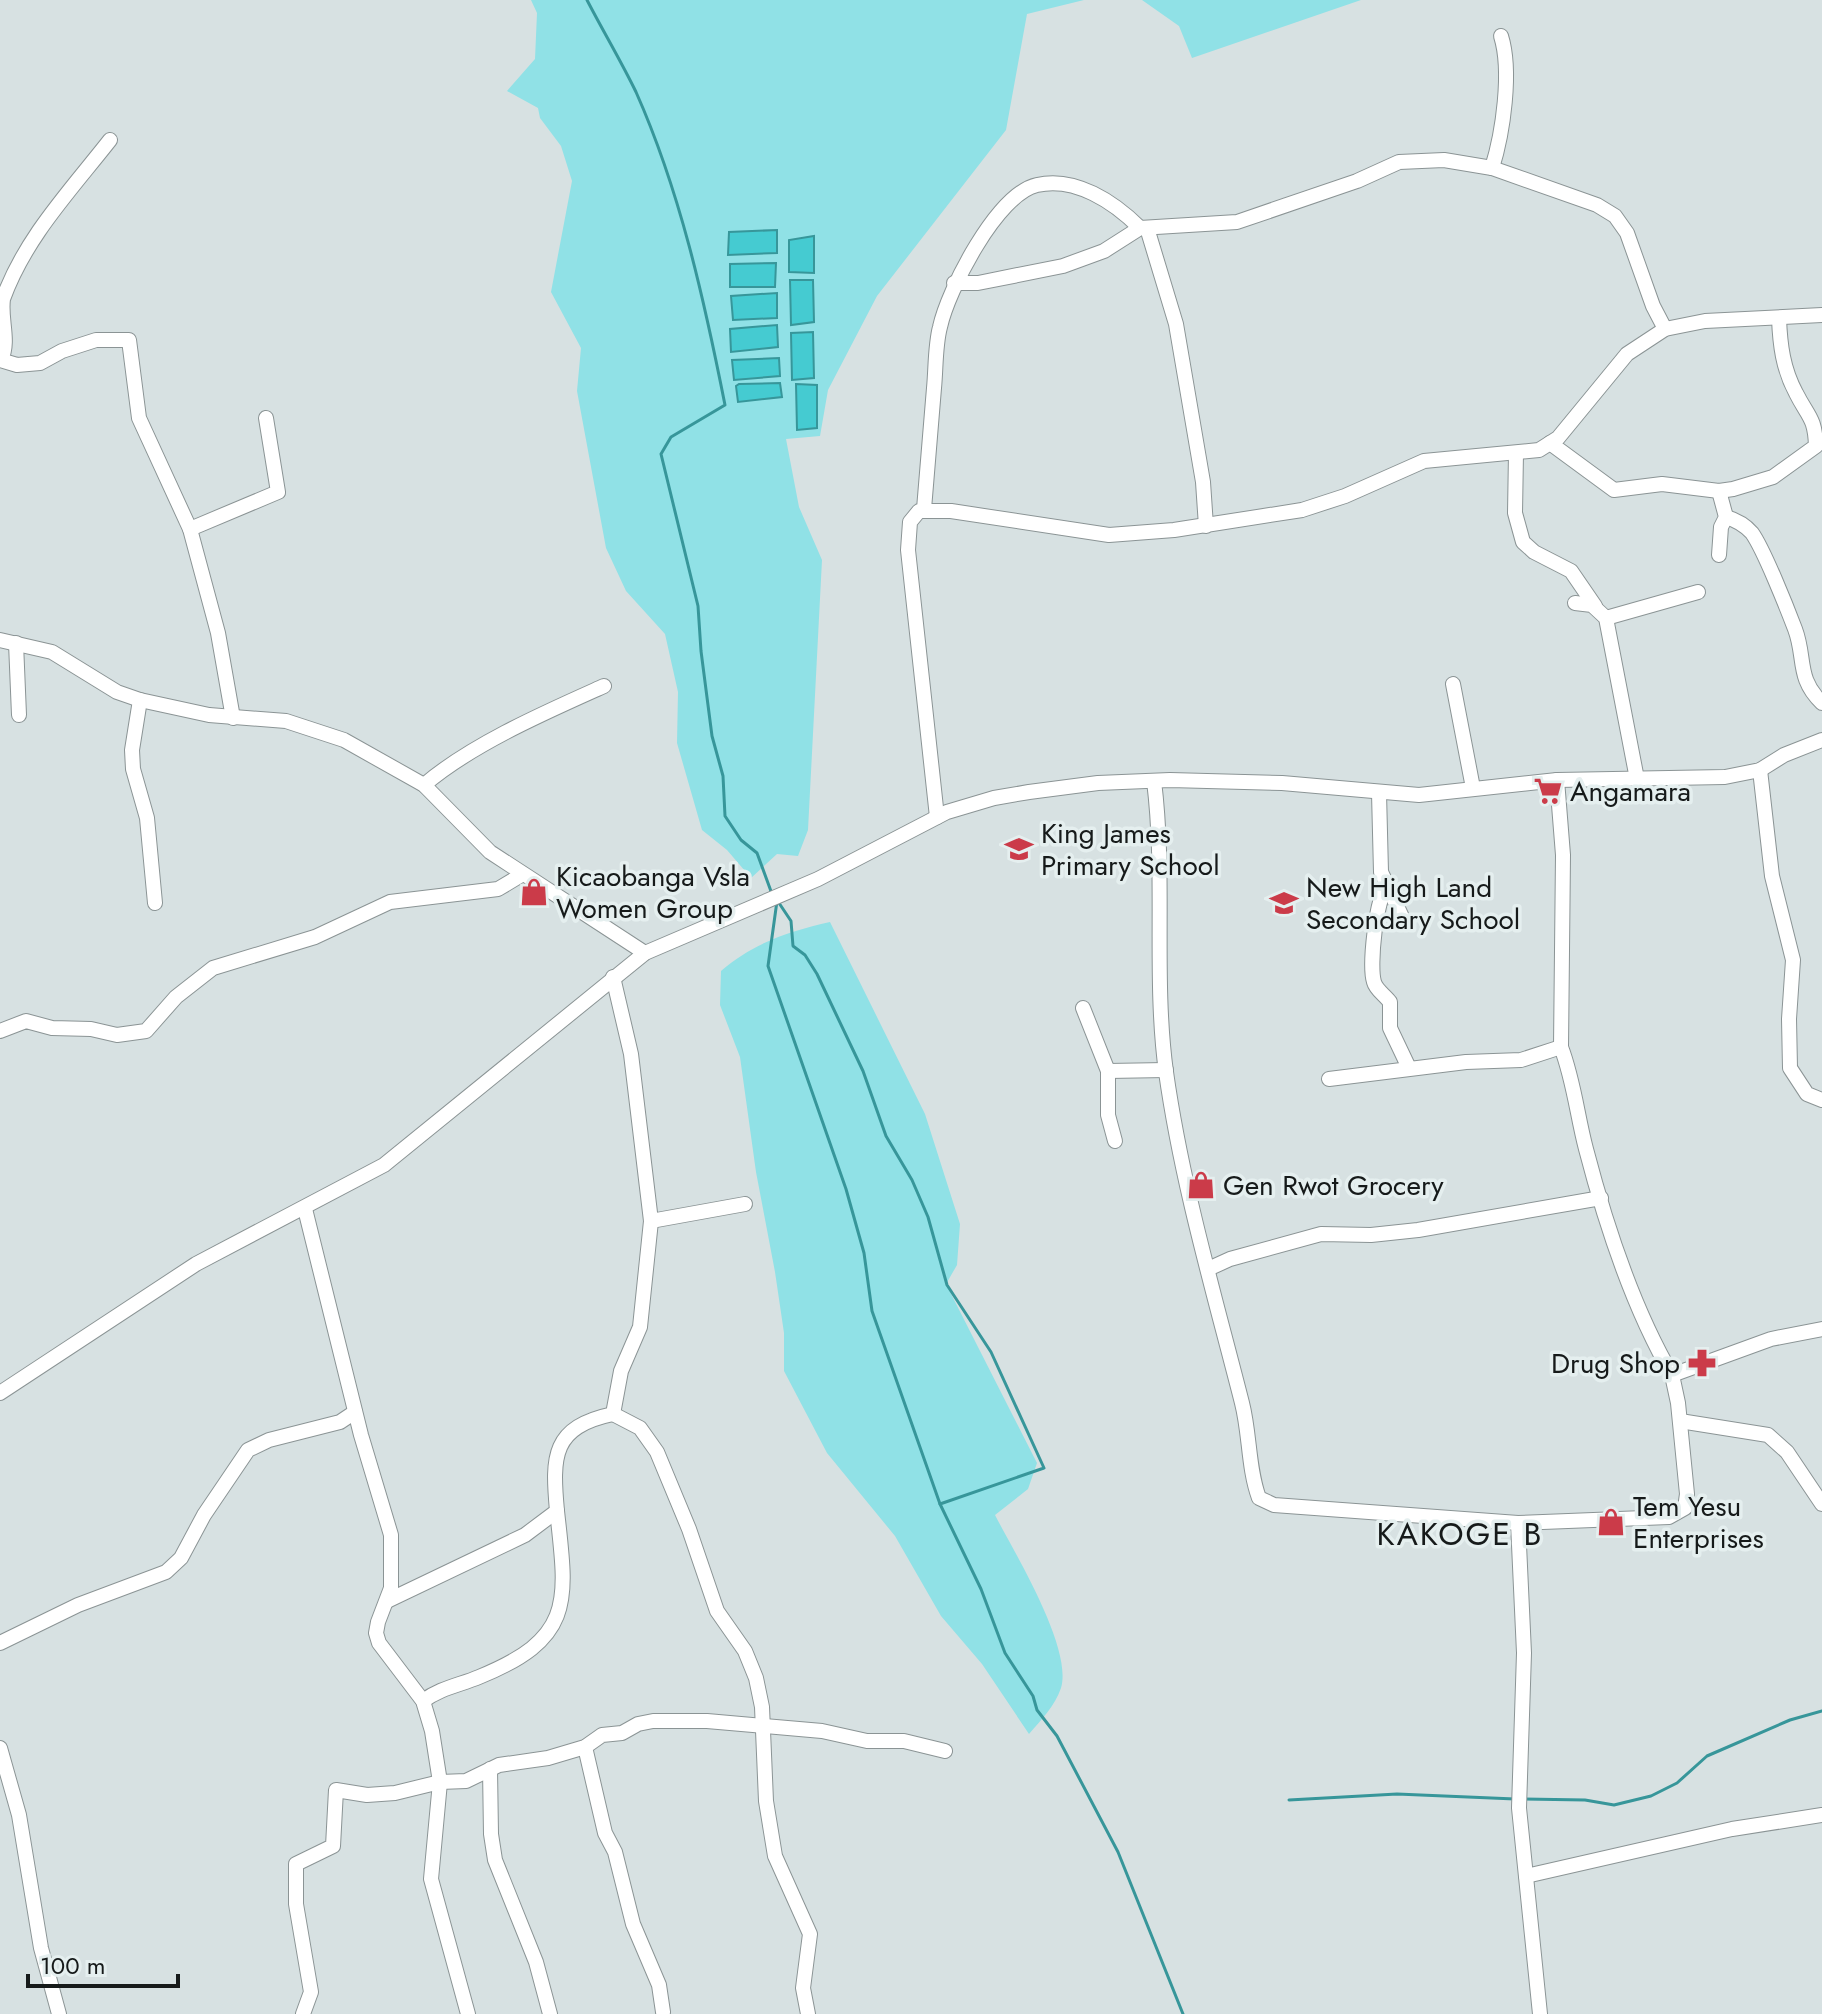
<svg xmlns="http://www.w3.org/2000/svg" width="1822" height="2014" font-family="Jost,sans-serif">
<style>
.green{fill:#90e1e6}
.water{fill:#45cbd1;stroke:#37969a;stroke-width:2}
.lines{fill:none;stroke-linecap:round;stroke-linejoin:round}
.stream{stroke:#37969a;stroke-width:3}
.minor-casing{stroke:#8b9495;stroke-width:16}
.minor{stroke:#fff;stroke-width:14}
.labels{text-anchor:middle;stroke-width:7;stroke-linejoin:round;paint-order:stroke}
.poi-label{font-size:28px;fill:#161a1a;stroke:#e5efef;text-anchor:start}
.quarter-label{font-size:32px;letter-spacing:2px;fill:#161a1a;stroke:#e5efef}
</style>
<rect width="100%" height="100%" fill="#d7e1e2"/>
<g class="green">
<path d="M531 0H1084L1027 14 1006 130 877 296 828 390 820 436 786 439 799 507 822 560 808 830 798 856 777 854 751 878 727 850 702 830 677 743 678 692 665 634 626 591 606 548 577 391 581 348 551 292 572 181 561 146 540 118 538 108 507 91 535 59 537 13Z"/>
<path d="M1142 0H1361L1192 58 1179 26Z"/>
<path d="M830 922 925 1114 960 1224 957 1265 946 1284 1037 1463 1028 1489 995 1515C1014 1552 1073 1648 1061 1688 1055 1706 1041 1720 1029 1734L982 1664 941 1616 895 1536 827 1453 784 1371V1333L775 1272 756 1172 740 1057 720 1005 721 971C753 943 790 931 830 922Z"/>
</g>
<g class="water">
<path d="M777 230V253L728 255 729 232Z"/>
<path d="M814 236V273L789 272V240Z"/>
<path d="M776 263 775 287H730V264Z"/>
<path d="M790 280H813L814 322 791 325Z"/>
<path d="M777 293V318L733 320 731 296Z"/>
<path d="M777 325 778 347 731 352 730 329Z"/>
<path d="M813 332 814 378 792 380 791 333Z"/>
<path d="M779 358 780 376 734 380 732 360Z"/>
<path d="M780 383 782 397 738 402 736 386 739 384Z"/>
<path d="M796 384 817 385V428L797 430Z"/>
</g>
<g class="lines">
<g class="stream">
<path d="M587 0C603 31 621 61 636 92 680 191 704 299 725 405L671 437 661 454 698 606 701 651 712 736 723 776 725 816 741 840 757 853 772 894"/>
<path d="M777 901 768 966 846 1189 864 1253 872 1311 940 1504"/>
<path d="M779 903 791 921 793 946 805 955 817 974 863 1071 886 1136 912 1180 928 1217 947 1285 991 1352 1044 1468 940 1504 981 1589 1005 1653 1033 1696 1037 1710 1057 1736 1118 1852 1183 2014"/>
<path d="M1523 1799 1585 1800 1614 1805 1651 1796 1677 1783 1707 1756 1790 1720 1822 1711"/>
<path d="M1289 1800 1397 1794 1515 1799"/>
</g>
<defs>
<g id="minor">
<path d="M1492 168C1503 133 1512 71 1501 36"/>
<path d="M1147 228 1176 324 1203 482 1206 526"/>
<path d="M954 283H978L1063 266 1104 251 1140 228 1237 222 1357 181 1399 162 1444 160 1492 168 1597 205 1615 216 1627 233 1653 306 1665 329"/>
<path d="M0 360 17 365 40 363 62 351 96 340H129L139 418 190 529 218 633 233 718"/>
<path d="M1 360C10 340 0 320 3 299 25 238 70 191 110 140"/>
<path d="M1550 443 1614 490 1662 484 1719 491 1733 489 1773 477 1816 446C1815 417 1808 417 1796 393 1783 369 1780 345 1779 318"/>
<path d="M1516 453 1515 513 1523 542 1534 552 1571 571 1595 606"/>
<path d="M924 509C927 469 931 428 934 388 936 368 935 346 940 327 948 290 997 194 1037 185 1075 176 1114 202 1140 228"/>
<path d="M1726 517C1736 520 1745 525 1752 533 1764 550 1787 608 1795 629 1806 658 1796 678 1822 703"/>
<path d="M190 529 278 492 266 418"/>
<path d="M1719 555 1721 527 1726 517 1719 491"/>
<path d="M1575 603 1592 605 1606 618 1637 779"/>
<path d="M1606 618 1698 592"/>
<path d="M0 640 52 652 117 692 140 700 209 715 286 721 344 740 424 785 490 852 645 953"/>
<path d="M16 643 19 715"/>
<path d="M1453 684 1473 788"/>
<path d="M140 700 132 750 133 769 147 818 155 903"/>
<path d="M1760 770 1772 876 1793 960 1789 1019 1790 1068 1807 1094 1822 1100"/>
<path d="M1557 780 1563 855 1561 1047C1574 1081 1577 1115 1586 1149 1605 1222 1634 1310 1672 1375"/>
<path d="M1154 781C1166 877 1153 976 1166 1072 1182 1185 1214 1293 1242 1403 1250 1434 1248 1468 1259 1498L1274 1505 1518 1523 1669 1517 1685 1508 1687 1494 1678 1403 1672 1375 1771 1339 1822 1329"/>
<path d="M424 785C472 744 546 712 604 686"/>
<path d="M1379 793 1381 872 1402 917"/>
<path d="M937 817 908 550 910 522 919 511H951L1109 535 1174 530 1302 510 1345 496 1424 461 1539 450 1558 438 1627 354 1665 329 1705 321 1822 315"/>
<path d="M1387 886C1376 898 1369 966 1374 982 1376 990 1385 995 1390 1002V1028L1409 1068"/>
<path d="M613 977 631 1054 651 1221 640 1327 621 1371 613 1414 640 1428 657 1452 689 1529 717 1611 745 1651 756 1678 762 1707 766 1801 775 1856 810 1934 803 1988 808 2014"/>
<path d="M1083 1008 1108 1071 1166 1070"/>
<path d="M0 1031 26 1021 52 1028 91 1029 117 1035 146 1031 176 997 213 968 315 937 390 902 498 889 523 874"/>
<path d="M1108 1071V1115L1115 1141"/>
<path d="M1329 1079 1466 1062 1521 1060 1561 1047"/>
<path d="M305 1209 361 1435 391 1535V1588L378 1622 376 1633 379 1643 423 1701 432 1731 440 1782 431 1879 468 2014"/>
<path d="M651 1221 745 1204"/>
<path d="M1208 1269 1230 1259 1321 1234 1371 1235 1418 1230 1601 1198"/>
<path d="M0 1393 196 1264 384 1165 645 953 818 879 947 812 994 798 1029 792 1098 783 1170 780 1282 783 1419 795 1557 780 1725 777 1760 770 1784 755 1822 740"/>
<path d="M1680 1421 1768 1435 1787 1452 1822 1504"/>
<path d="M1518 1523 1524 1653 1519 1808 1540 2014"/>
<path d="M387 1601 525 1535 557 1511C552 1456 552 1427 613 1414"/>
<path d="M0 1643 78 1605 166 1572 181 1558 204 1515 248 1450 269 1440 340 1422 355 1412"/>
<path d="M423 1701C440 1688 460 1685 479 1677 575 1638 567 1601 557 1511"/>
<path d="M585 1747 605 1833 615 1852 633 1924 659 1985 663 2012"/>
<path d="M0 1748 19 1815 41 1948 59 2014"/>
<path d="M490 1769 491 1834 495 1860 536 1962 550 2014"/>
<path d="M1526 1876 1732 1829 1822 1815"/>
<path d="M303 2014 311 1992 296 1904V1864L333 1846 336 1790 367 1795 395 1793 440 1782 466 1781 499 1765 548 1758 585 1747 602 1735 622 1733 638 1724 653 1721H707L822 1731 867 1741H904L945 1751"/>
</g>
</defs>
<use href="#minor" class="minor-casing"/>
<use href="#minor" class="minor"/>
</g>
<defs>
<symbol id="supermarket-bare" viewBox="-9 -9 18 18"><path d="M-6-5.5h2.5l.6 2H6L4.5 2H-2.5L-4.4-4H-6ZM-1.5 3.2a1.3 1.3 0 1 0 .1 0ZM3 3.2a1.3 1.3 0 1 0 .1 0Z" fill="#cb3b49" stroke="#e5efef" stroke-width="2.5" paint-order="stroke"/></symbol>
<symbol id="school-bare" viewBox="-9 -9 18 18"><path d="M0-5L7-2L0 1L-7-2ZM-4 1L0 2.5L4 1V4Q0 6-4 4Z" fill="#cb3b49" stroke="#e5efef" stroke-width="2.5" paint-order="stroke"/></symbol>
<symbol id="shop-bare" viewBox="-9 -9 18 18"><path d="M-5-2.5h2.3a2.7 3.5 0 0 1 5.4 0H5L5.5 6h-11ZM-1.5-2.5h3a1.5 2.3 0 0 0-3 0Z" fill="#cb3b49" stroke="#e5efef" stroke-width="2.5" paint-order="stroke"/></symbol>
<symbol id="pharmacy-bare" viewBox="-9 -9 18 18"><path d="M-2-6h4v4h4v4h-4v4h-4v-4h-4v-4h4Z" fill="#cb3b49" stroke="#e5efef" stroke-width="2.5" paint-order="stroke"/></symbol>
</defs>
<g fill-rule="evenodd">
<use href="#supermarket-bare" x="1528" y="771" width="40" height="40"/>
<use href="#school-bare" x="999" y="829" width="40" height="40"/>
<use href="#shop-bare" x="514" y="872" width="40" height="40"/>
<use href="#school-bare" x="1264" y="883" width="40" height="40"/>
<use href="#shop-bare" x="1181" y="1165" width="40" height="40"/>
<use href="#pharmacy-bare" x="1682" y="1343" width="40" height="40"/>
<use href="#shop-bare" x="1591" y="1502" width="40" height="40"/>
</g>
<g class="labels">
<g class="poi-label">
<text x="1570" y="801">Angamara</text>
<text x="1041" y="843">King James<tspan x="1041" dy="32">Primary School</tspan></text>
<text x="556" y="886">Kicaobanga Vsla<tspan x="556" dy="32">Women Group</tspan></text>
<text x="1306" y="897">New High Land<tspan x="1306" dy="32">Secondary School</tspan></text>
<text x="1223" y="1195">Gen Rwot Grocery</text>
<text x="1680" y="1373" text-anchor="end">Drug Shop</text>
<text x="1633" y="1516">Tem Yesu<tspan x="1633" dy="32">Enterprises</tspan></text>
</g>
<g class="quarter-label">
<text x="1460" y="1545">KAKOGE B</text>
</g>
</g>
<path d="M28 1974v12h150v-12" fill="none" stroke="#161a1a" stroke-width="4"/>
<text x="40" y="1974" font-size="24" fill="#161a1a" stroke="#e5efef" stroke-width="6" paint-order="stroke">100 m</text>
</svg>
